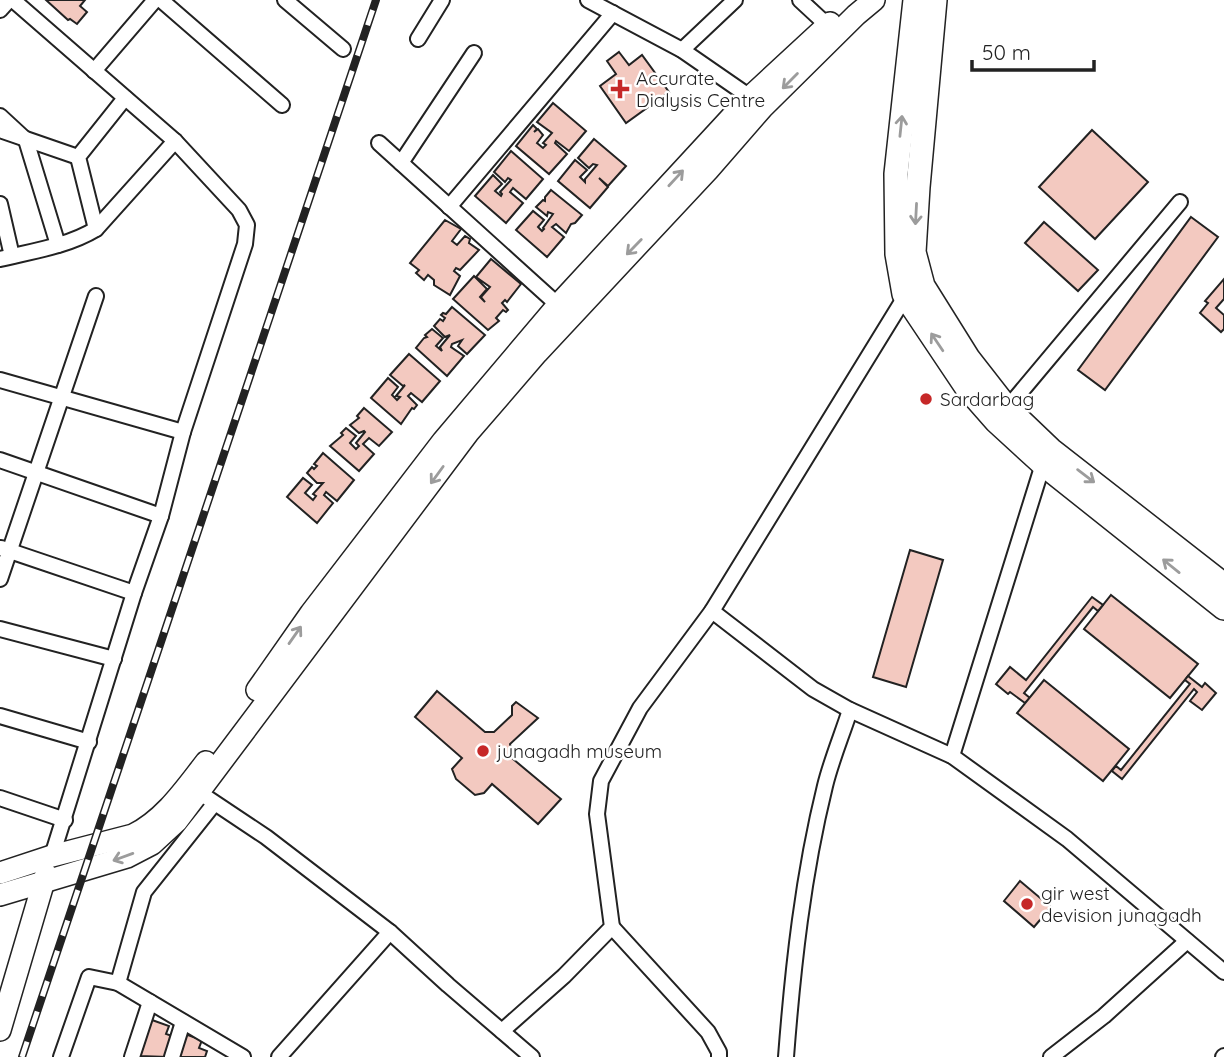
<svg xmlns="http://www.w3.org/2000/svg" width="1224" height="1057" font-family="Quicksand,sans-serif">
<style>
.building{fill:#f3c9c0;stroke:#222;stroke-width:2}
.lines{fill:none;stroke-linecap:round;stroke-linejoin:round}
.street-casing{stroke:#222;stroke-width:18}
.secondary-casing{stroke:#222;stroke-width:24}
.primary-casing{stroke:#222;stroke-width:26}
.street{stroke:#fff;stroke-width:14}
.secondary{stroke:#fff;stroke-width:21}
.primary{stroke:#fff;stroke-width:23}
.rail-casing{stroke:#222;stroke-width:8}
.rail{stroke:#fff;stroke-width:5;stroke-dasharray:16;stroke-linecap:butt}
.oneway{stroke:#9c9c9c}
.poi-dot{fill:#c62828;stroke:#fff;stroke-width:2.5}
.labels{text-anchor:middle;stroke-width:5;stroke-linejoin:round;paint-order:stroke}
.poi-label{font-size:19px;fill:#222;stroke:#fff;text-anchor:start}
</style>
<rect width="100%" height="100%" fill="#fff"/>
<g class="building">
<path d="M46 0H85L80 6 87 12 77 24 70 19 68 20Z"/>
<path d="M619 52 629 65 642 55 669 92 626 123 600 86 616 74 607 61Z"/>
<path d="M553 103 586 131 569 151 556 141 555 143 567 154 549 174 516 146 533 125 537 129 534 132 538 129 543 135 537 143 543 148 546 145 543 143 552 133 537 122Z"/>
<path d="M1092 130 1148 182 1095 239 1039 187Z"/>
<path d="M594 139 626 166 608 186 599 178 608 187 590 208 558 181 575 160 587 170 580 177 585 182V179L597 165 593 164 589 168 578 158Z"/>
<path d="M511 151 543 179 526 199 513 188 510 192 523 203 506 223 475 196 493 175 502 184 495 191 501 196 502 194 500 192 511 180 508 178 505 182 494 172Z"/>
<path d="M551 190 582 215 575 223 571 224 566 233 556 224 552 227 564 237 547 257 516 230 533 211 544 220 538 227 542 231 544 229 543 228 553 214 548 212 547 216 536 207 543 200 545 201V197Z"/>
<path d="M1191 217 1218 237 1105 390 1078 370Z"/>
<path d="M445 220 461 229 452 241 457 245 465 236 470 239 469 243 479 250 460 270 456 268 454 271 460 276 450 295 434 285V280L428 275 424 280 416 273 419 270 410 263Z"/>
<path d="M1044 222 1098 270 1078 291 1025 243Z"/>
<path d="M491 259 521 284 507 302 505 300 502 303 508 310 506 312 503 310 496 318 499 321 488 330 453 299 474 276 487 289 480 297 485 302 481 297 490 287 476 277Z"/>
<path d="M1224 279V299L1216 308 1224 315V329L1221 332 1200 313 1208 303 1205 301Z"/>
<path d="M452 307 485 335 467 354 458 346 462 340 452 344 451 347 464 356 447 376 416 348 424 338 427 337 425 335 432 329 443 338 436 346 442 351 440 347 450 335 445 337 434 326 440 319 443 321 445 318 441 315 443 313 446 314Z"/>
<path d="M409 354 440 381 422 402 411 393 408 396 417 405 414 409 412 408 401 424 371 398 388 378 398 387 392 395 397 400 400 397 396 396 405 385 403 386 390 375Z"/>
<path d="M364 408 392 432 379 446 369 438 363 444 374 454 359 471 330 446 343 435 341 433 346 428 356 436 350 443 356 449 359 446 356 443 365 432 364 431 359 433 350 425 359 418 357 416Z"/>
<path d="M323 453 354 480 337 501 326 492 324 495 333 503 317 523 287 497 303 478 312 485 305 493 313 500 316 496 313 494 323 483H317L307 473 312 467 314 469 317 466 314 464Z"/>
<path d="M910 550 943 560 906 687 873 677Z"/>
<path d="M1111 595 1198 664 1170 698 1084 629Z"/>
<path d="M1092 597 1103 605 1098 611 1093 607 1024 693 1030 698 1025 703 1010 692 1008 694 996 684 1010 667 1026 680Z"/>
<path d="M1188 676 1202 687 1205 683 1216 693 1202 710 1190 701 1197 692 1194 689 1122 779 1112 771 1116 766 1121 770 1190 684 1185 680Z"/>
<path d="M1044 680 1129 749 1103 781 1017 713Z"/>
<path d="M437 691 485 732H494L512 715V706L516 702 538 718 510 744 513 759 561 799 538 824 492 784 484 793 475 795 456 779 452 769 462 758 415 717Z"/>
<path d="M1020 881 1051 907 1034 927 1004 901Z"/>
<path d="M152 1020 169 1026 166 1034 175 1037 168 1057 139 1056Z"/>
<path d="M185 1034 202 1040 199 1048 207 1051 205 1057H177Z"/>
</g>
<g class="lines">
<defs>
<g id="street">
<path d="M13 0 175 141 239 210 247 225 245 244 183 432 161 516 134 593 52 856"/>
<path d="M161 0 282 105"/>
<path d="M285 0 343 49"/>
<path d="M588 0 682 50 750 97"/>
<path d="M800 0 827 25"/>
<path d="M0 10 9 0"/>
<path d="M418 39 442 0"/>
<path d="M682 50 735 0"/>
<path d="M94 71 155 0"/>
<path d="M0 116 26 140 58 245"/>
<path d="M0 130 78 157"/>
<path d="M379 143 558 305"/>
<path d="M401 163 474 53"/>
<path d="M0 204 12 256"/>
<path d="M449 207 613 13"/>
<path d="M96 229 78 157 125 98"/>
<path d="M0 259C33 251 68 246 96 229L175 141"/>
<path d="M0 380 183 432"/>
<path d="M1004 412 1180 202"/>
<path d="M0 460 161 516"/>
<path d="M1 548 134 593"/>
<path d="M0 579 96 296"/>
<path d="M712 611 813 689 850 710 952 756 1067 839 1224 972"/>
<path d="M0 629 114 659"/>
<path d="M0 716 89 742"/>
<path d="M952 756 1043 464"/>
<path d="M200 793 266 837 390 932 448 985 532 1057"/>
<path d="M0 798 65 820"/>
<path d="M612 927 708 1032 719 1052V1057"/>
<path d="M118 983 144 892 214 804"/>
<path d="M502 1031 564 976 612 927 597 814 601 781 640 708 712 611 908 292"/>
<path d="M61 1057 89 977 118 983 243 1057"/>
<path d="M132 1057 150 1002"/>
<path d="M172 1057 183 1022"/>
<path d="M279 1057 390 932"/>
<path d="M786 1057C793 966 803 875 825 786 831 761 842 735 850 710"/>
<path d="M1051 1057 1104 1016 1187 941"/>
<path d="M1223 1057 1224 1056"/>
</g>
<g id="secondary">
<path d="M257 690 311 613 443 441 558 305 750 97 830 23"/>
<path d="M0 873 52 856 133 835C164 820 185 789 206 762"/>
<path d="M0 895 127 857 152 844 177 821 468 433 537 353 708 170 762 108 856 15 874 0"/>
<path d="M0 1030 46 874"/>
</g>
<g id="primary">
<path d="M915 0 896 174 897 254 904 294 967 388 996 421 1043 464 1224 608"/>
<path d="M935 0 918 187 914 252 923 286 968 358 1007 408 1051 450 1224 585"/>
</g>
</defs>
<use href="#street" class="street-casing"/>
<use href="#secondary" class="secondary-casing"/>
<use href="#primary" class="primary-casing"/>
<use href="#street" class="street"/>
<use href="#secondary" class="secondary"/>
<use href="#primary" class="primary"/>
<defs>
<path id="rail" d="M22 1057 376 0"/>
</defs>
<use href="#rail" class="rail-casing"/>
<use href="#rail" class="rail"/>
</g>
<defs><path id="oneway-shaft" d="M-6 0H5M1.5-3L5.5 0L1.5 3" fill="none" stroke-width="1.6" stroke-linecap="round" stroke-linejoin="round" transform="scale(1.75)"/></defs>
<g class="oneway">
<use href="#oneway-shaft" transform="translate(790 81) rotate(135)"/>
<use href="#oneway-shaft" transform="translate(901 126) rotate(-84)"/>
<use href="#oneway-shaft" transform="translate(676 178) rotate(-47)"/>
<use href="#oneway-shaft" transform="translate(916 214) rotate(93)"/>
<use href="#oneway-shaft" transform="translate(634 247) rotate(134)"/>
<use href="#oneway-shaft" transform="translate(937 342) rotate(-124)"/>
<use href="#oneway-shaft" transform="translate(437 475) rotate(126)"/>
<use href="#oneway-shaft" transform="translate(1086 476) rotate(37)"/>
<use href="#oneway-shaft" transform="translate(1171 566) rotate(-141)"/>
<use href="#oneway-shaft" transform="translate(295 635) rotate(-55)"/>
<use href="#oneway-shaft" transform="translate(123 857) rotate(160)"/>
</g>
<g class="poi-dot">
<path d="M616.5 78.5h7v7h7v7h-7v7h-7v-7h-7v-7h7z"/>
<circle cx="926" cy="399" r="7"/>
<circle cx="483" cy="751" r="7"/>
<circle cx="1027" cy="904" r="7"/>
</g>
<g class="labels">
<g class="poi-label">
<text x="636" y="85">Accurate<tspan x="636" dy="22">Dialysis Centre</tspan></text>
<text x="940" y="406">Sardarbag</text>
<text x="497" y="758">junagadh museum</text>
<text x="1041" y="900">gir west<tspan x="1041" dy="22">devision junagadh</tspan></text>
</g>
</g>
<path d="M972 60v10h122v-10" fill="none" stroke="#222222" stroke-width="3.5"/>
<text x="982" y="60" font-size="21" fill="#222222" stroke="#ffffff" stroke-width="5" paint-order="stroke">50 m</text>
</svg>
